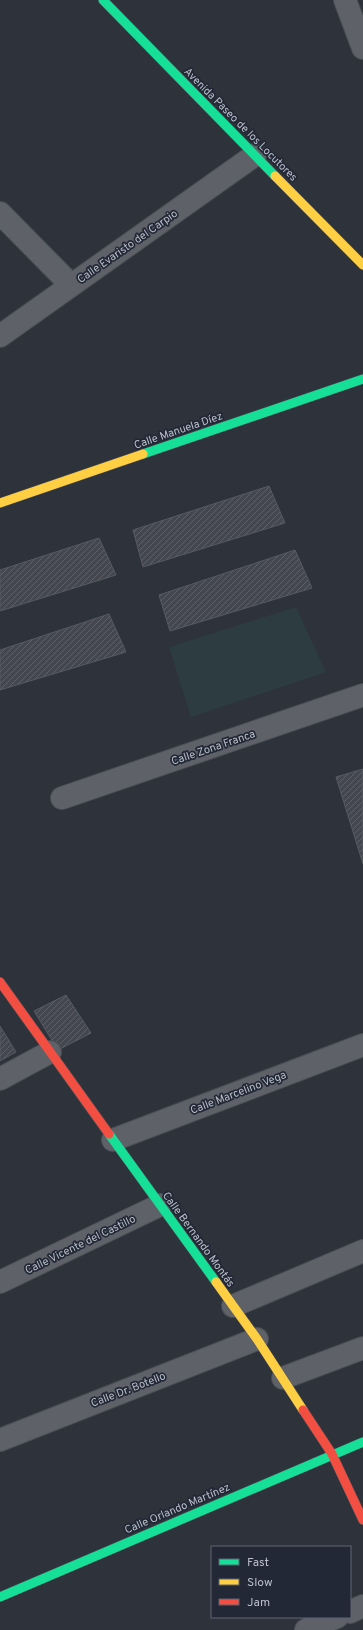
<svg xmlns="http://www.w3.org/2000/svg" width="363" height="1630" font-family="Overpass,sans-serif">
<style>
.park{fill:#2c3c41}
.building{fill:url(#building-hatch);stroke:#575a62}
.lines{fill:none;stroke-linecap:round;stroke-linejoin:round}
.street-casing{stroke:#4a4d54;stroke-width:24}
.fast-casing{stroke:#4c4f57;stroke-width:10}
.slow-casing{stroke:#4c4f57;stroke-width:10}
.jam-casing{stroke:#4c4f57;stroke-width:10}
.street{stroke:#5e6168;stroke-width:22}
.fast{stroke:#16e098;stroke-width:9}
.slow{stroke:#ffcf43;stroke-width:9}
.jam{stroke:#f24e42;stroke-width:9}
.labels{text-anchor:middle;stroke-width:3.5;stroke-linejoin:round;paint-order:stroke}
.street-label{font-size:11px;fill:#babfca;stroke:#222836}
</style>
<defs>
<pattern id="building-hatch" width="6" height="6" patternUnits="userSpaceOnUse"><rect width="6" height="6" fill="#44474f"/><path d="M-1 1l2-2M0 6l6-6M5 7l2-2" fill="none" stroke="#5d6067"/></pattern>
</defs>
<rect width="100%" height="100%" fill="#2e323b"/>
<path class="park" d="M296 607 326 672 191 717 169 647Z"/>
<g class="building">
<path d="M269 486 285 523 143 567 133 530Z"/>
<path d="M99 538 116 575 0 611V570Z"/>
<path d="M295 550 312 588 170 631 159 595Z"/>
<path d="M109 614 126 652 0 690V650Z"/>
<path d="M363 769V864L336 777Z"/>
<path d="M66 995 91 1033 58 1050 34 1011Z"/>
<path d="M0 1026 16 1052 0 1061Z"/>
</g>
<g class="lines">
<defs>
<g id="street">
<path d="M345 0 363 48"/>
<path d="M0 213 71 285"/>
<path d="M0 336 255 155"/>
<path d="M62 798 363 695"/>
<path d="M0 1079 50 1052"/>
<path d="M113 1140 363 1045"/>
<path d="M0 1282 160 1205"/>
<path d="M233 1306 363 1251"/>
<path d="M283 1378 363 1348"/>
<path d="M0 1440 257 1339"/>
<path d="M350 1612 363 1606"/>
<path d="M306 1630 337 1617"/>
</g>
<g id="fast">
<path d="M103 0 275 176"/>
<path d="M143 454 363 379"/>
<path d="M109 1134 216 1282"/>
<path d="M0 1597 363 1442"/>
</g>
<g id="slow">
<path d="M275 176 363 265"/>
<path d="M0 503 143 454"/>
<path d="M216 1282 257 1339 303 1410"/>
</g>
<g id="jam">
<path d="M0 982 109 1134"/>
<path d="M303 1410 332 1454 363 1520"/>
</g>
</defs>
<use href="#street" class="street-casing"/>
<use href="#fast" class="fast-casing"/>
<use href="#slow" class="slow-casing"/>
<use href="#jam" class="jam-casing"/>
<use href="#street" class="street"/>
<use href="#fast" class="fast"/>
<use href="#slow" class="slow"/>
<use href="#jam" class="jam"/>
</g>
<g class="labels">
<g class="street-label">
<text transform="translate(241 124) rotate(45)" y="4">Avenida Paseo de los Locutores</text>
<text transform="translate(127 246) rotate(-35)" y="4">Calle Evaristo del Carpio</text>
<text transform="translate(178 430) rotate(-19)" y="4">Calle Manuela Díez</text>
<text transform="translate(213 747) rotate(-19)" y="4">Calle Zona Franca</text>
<text transform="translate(238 1092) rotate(-21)" y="4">Calle Marcelino Vega</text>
<text transform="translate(199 1239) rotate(54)" y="4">Calle Bernando Montás</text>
<text transform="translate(80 1244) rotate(-26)" y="4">Calle Vicente del Castillo</text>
<text transform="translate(128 1389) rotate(-21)" y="4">Calle Dr. Botello</text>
<text transform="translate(177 1508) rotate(-23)" y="4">Calle Orlando Martínez</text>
</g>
</g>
<rect x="211" y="1546" width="140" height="72" fill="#222836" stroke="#5f6471"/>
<rect x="219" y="1559" width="20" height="6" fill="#16e098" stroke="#5f6471"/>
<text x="247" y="1566" font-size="12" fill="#babfca">Fast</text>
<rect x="219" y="1579" width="20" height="6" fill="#ffcf43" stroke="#5f6471"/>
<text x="247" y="1586" font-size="12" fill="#babfca">Slow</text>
<rect x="219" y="1599" width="20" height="6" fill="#f24e42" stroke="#5f6471"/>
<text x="247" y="1606" font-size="12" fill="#babfca">Jam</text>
</svg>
